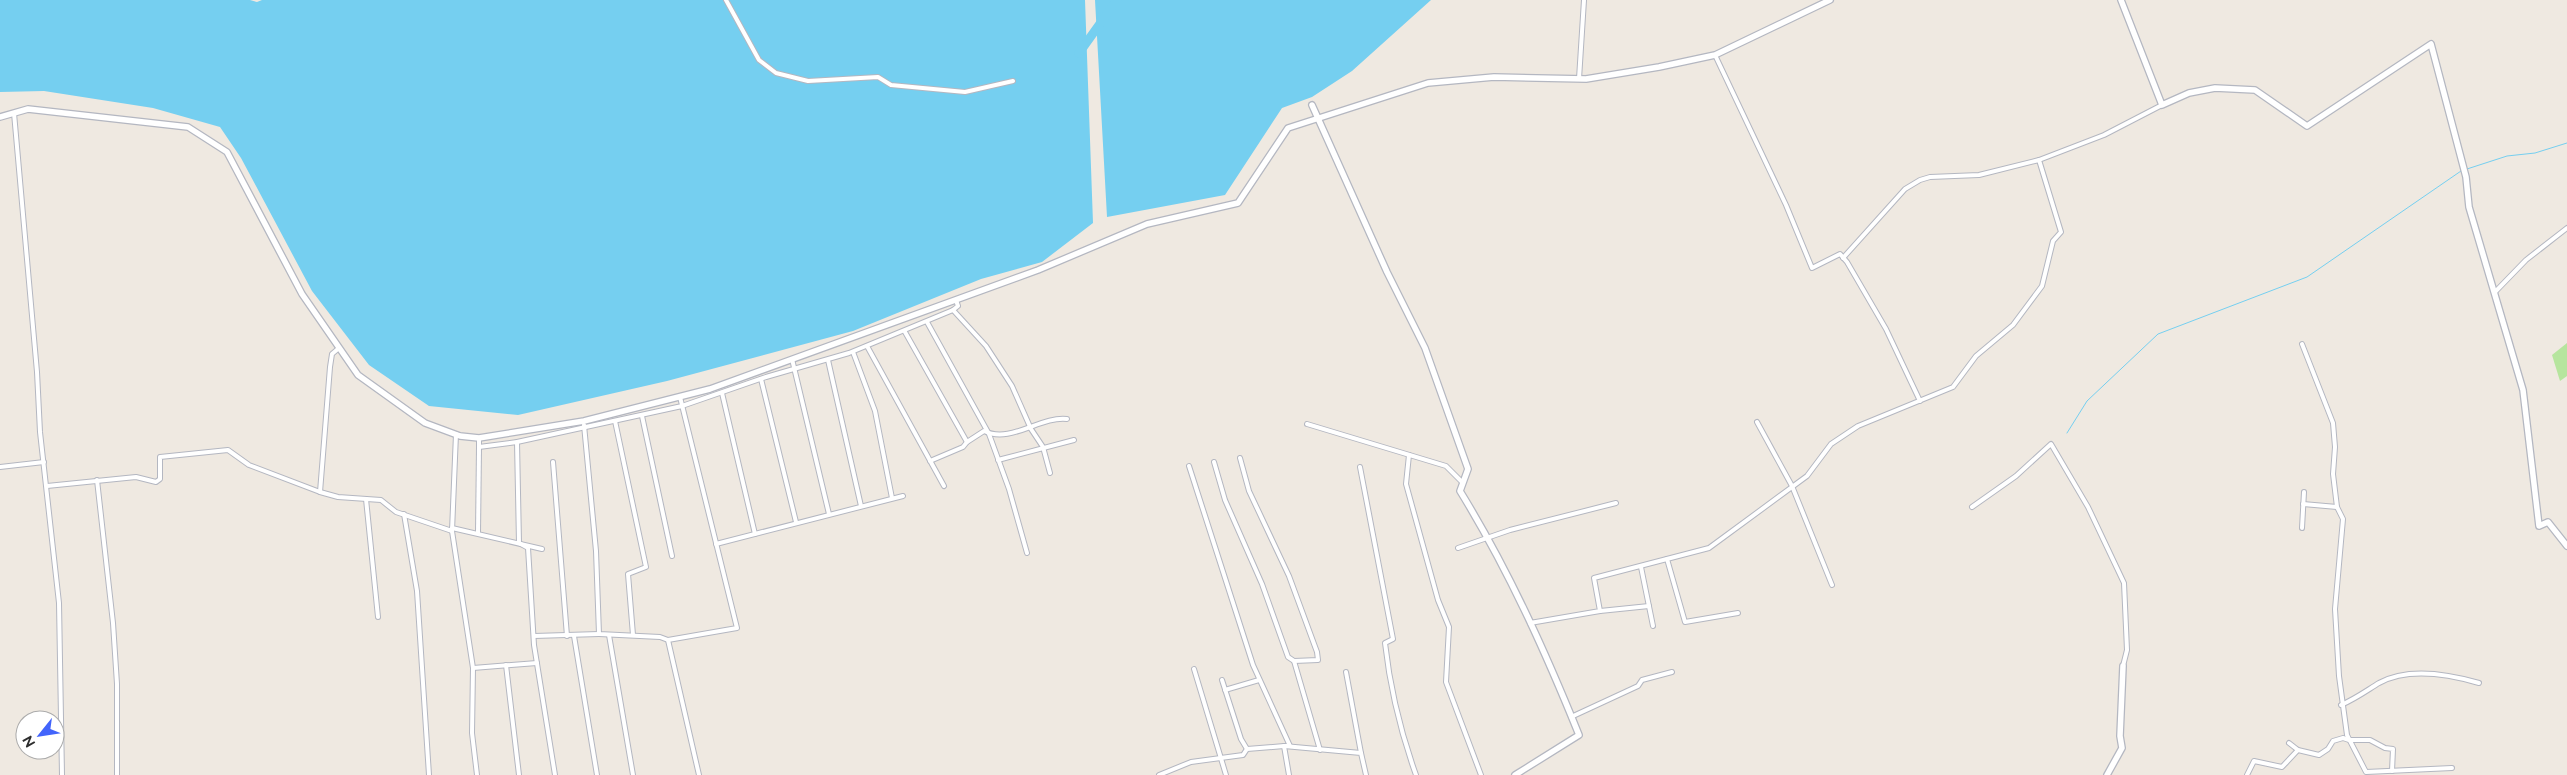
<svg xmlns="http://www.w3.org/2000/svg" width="2567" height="775" font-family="Raleway,sans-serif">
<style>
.green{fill:#b6e59e}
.water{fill:#75cff0}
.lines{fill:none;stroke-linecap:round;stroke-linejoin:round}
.stream{stroke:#75cff0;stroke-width:1}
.river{stroke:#75cff0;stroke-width:9}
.street-casing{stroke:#b4b7c1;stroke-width:6}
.secondary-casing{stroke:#b4b7c1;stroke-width:8}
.street{stroke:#fff;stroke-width:4}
.secondary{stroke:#fff;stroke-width:5.5}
</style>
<rect width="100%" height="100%" fill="#efe9e1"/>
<path class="green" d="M2567 343V376L2560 381 2552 355Z"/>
<g class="water">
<path d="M0 0H250L257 2 262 0H1085L1093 223 1042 262 981 279 853 331 667 381 518 415 429 406 369 365 312 291 241 158 220 127 153 108 44 91 0 92Z"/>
<path d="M1095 0H1431L1352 71 1312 97 1282 108 1225 195 1107 217Z"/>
</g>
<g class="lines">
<g class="stream">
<path d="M2467 169 2507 156 2535 153 2567 143"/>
<path d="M2067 433 2087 401 2158 334 2307 277 2461 171"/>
</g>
<path class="river" d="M1079 53 1117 0"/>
<defs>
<g id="street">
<path d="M726 0 759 60 776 73 808 81 878 77 891 85 965 92 1013 81"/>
<path d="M1715 55 1786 205 1812 268 1840 254 1847 262 1886 329 1920 401"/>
<path d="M1579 79 1584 0"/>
<path d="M14 113 37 372 40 432 59 603 62 775"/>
<path d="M1843 258 1905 189 1920 180 1930 177 1979 175 2039 160"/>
<path d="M2495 292 2526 260 2567 228"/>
<path d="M953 310 986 346 1012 386 1031 429 1043 447 1050 473"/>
<path d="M927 322 989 434 1009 489 1027 553"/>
<path d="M905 332 967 442 984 431C1011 444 1040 416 1067 419"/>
<path d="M2302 344 2333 423 2335 447 2333 474 2337 507 2343 519 2335 609 2339 676 2347 735 2366 772 2452 768"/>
<path d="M867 346 944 486"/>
<path d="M853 352 875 411 892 498"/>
<path d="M792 359 829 514"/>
<path d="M828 360 861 506"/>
<path d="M761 379 796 522"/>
<path d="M722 393 755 534"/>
<path d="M642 416 672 556"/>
<path d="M615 421 646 567 628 574 633 635"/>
<path d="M1757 422 1792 486 1832 585"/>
<path d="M1307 424 1446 466 1463 483"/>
<path d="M584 425 596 551 599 634 660 637 668 640 699 775"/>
<path d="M479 438V447L517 442 682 406 766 377 849 353 953 310 958 306 956 300"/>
<path d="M517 442 519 543 528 548 534 645 555 775"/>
<path d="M1409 455 1406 484 1438 600 1449 627 1446 682 1481 775"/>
<path d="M1240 458 1249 491 1289 576 1317 652 1318 660 1294 661"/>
<path d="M998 460 1074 440"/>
<path d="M930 461 963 447 967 442"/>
<path d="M553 462 567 636"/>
<path d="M1214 462 1225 500 1262 584 1288 657 1294 661 1320 750"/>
<path d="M1189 466 1253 665 1290 746H1284L1289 775"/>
<path d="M0 467 44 462"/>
<path d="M1360 467 1393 639 1385 643C1390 688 1401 733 1416 775"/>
<path d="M97 480 113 623 117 684V775"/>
<path d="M47 486 136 477 156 482 160 479V457L228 450 249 465 320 492 338 497 381 500 396 512 452 531 456 434"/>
<path d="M320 492 330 367 332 354 339 348"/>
<path d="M366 499 378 617"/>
<path d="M2303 504 2337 507"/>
<path d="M1972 507 2016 476 2051 444 2088 507 2124 583 2127 650 2123 666"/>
<path d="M404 514 417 591 429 775"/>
<path d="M452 528 542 549"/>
<path d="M2302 528 2304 492"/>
<path d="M452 531 473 668 472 733 477 775"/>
<path d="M478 533 479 447"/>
<path d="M716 544 903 496"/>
<path d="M1458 548 1510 530 1616 503"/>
<path d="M1667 559 1685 622 1738 613"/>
<path d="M1641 567 1653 626"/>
<path d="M1600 611 1649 606"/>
<path d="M1530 623 1600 611 1594 578 1709 548 1807 476 1831 444 1858 426 1953 387 1976 356 2013 325 2042 286 2053 241 2061 232 2039 160 2104 135 2162 105"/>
<path d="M609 635 633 775"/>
<path d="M534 636 599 634"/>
<path d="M574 636 597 775"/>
<path d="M668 640 737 628 680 397"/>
<path d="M506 665 519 775"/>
<path d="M473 668 537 663"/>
<path d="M1194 669 1226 775"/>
<path d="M1346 672 1361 753"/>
<path d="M1222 680 1241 739 1247 749"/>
<path d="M1225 690 1259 680"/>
<path d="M2341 705C2355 699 2366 691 2379 683 2408 667 2448 674 2479 683"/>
<path d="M1571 717 1638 686 1642 680 1672 672"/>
<path d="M2289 743 2298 750 2319 755 2328 749 2333 741 2343 738 2349 740H2370L2385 748 2393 749 2392 771"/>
<path d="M1159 775 1191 762 1243 755 1247 749 1284 746 1361 753 1366 775"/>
<path d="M2247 775 2254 761 2282 767 2298 750"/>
</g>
<g id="secondary">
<path d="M2121 0 2162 105 2189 93 2215 88 2255 90 2307 126 2431 44 2466 177 2469 207 2523 390 2539 526 2548 522 2567 546"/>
<path d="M1312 105 1387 272 1425 348 1468 469 1460 491C1508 569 1545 651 1579 735L1515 775"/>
<path d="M0 117 28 109 188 127 227 152 302 294 358 375 425 423 460 436 479 438 584 421 710 389 1038 270 1147 224 1238 203 1288 128 1428 83 1494 77 1586 79 1659 67 1715 55 1830 0"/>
<path d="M2107 775 2122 748 2120 736 2123 666"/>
</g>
</defs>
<use href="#street" class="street-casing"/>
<use href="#secondary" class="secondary-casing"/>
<use href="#street" class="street"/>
<use href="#secondary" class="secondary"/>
</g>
<g transform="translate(40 735) rotate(240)"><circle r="24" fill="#ffffff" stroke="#ababab"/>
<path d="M0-4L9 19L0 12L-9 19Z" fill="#4264fb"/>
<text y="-8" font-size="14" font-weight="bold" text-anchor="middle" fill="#2e2e2e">N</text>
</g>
</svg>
